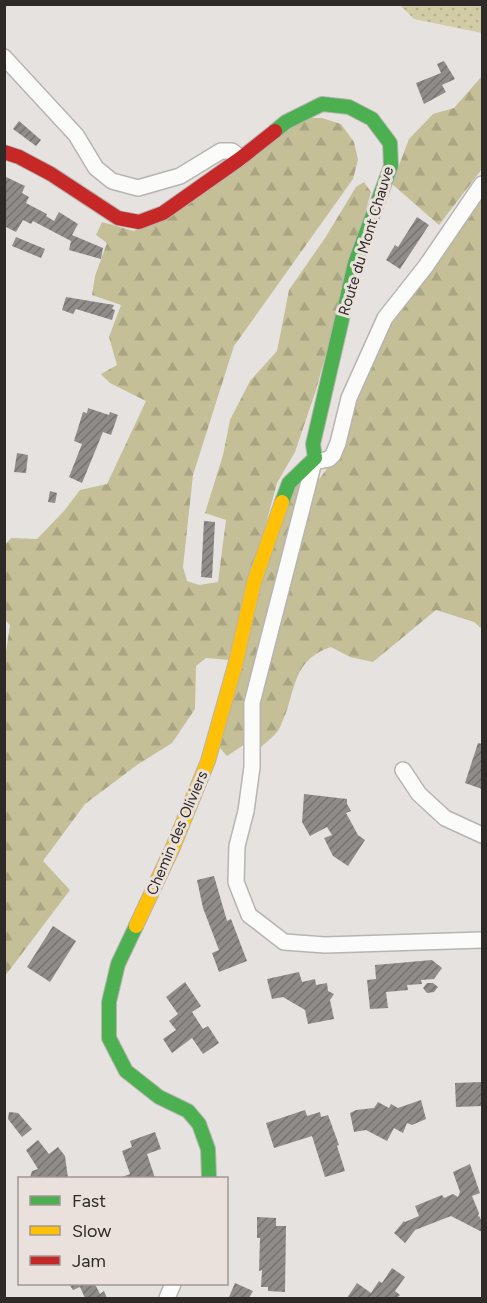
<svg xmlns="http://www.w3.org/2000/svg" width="487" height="1303" font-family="Figtree,sans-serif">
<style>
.grass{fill:url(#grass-dots)}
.forest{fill:url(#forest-firs)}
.building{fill:url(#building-hatch)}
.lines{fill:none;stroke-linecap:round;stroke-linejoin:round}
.street-casing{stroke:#b7b4b2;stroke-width:18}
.fast-casing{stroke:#b7b4b2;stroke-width:16}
.slow-casing{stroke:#b7b4b2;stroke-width:16}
.jam-casing{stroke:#b7b4b2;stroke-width:16}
.street{stroke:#fbfbfa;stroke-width:15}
.fast{stroke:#4caf50;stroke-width:14}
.slow{stroke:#ffc107;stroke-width:14}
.jam{stroke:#c62828;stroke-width:14}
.labels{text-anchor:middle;stroke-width:6;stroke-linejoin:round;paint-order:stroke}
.street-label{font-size:15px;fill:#2e2a28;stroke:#eae1dc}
</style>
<defs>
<pattern id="grass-dots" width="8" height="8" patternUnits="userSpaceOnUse" patternTransform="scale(1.5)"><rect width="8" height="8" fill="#d1cca5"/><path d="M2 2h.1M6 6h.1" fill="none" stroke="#b4af8e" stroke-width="1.8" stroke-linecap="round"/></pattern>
<pattern id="forest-firs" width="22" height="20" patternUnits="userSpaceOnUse" patternTransform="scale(1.5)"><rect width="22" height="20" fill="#c4bf97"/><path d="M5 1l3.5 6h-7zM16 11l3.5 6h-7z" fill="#a9a482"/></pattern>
<pattern id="building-hatch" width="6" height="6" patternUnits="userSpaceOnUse" patternTransform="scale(1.5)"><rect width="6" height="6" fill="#8f8c8a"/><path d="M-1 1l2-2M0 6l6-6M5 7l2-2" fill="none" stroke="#757371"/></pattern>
</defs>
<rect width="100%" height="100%" fill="#e6e2e0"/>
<path class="grass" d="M400 5H482V33L414 19Z"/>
<g class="forest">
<path d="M482 76V169L439 225 392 184 409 139 433 114 454 108Z"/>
<path d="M306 118H322L341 124 354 142 358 160 353 179 234 346 193 475 183 567 187 581 199 585 218 582 226 520 205 513 223 455 230 420 250 381 277 351 289 290 325 238 356 187 364 182 371 192 316 390 295 452 277 483 229 660 206 658 196 666 195 709 172 743 137 765 85 804 43 861 70 890 5 976 4 665 10 625 5 620V545L11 538 37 539 64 511 80 490 107 484 146 401 110 383 101 374 117 365 109 337 121 305 92 295 95 276 107 243 96 235 102 222 134 231Z"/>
<path d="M482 192 481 293 482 629 474 622 436 610 373 662 350 657 331 647C290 661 297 692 281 725 278 734 266 742 259 749L245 744 227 756 219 747 263 572 294 483 320 478 335 458 359 378 386 326Z"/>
</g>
<g class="building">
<path d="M444 61 455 79 442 85 446 92 424 104 416 83 441 73 437 64Z"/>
<path d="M19 121 41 140 36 146 13 129Z"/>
<path d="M4 176 25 186 22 193 29 197 26 203 45 213 47 214 46 216 54 221 59 212 78 224 72 235 103 248 101 259 69 250 71 241 33 221 31 224 23 220 16 232 4 226Z"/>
<path d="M417 217 429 225 400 269 386 260 395 245 398 247Z"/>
<path d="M16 237 45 249 41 258 12 246Z"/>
<path d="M66 297 114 305 112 309 115 310 112 320 76 309 73 314 62 310Z"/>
<path d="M88 408 109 415 110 412 118 415 111 435 103 432 82 483 69 477 82 444 74 441 83 412 87 413Z"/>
<path d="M17 453 28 455 26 473 14 472Z"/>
<path d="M50 491 57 493 55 503 48 502Z"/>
<path d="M204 521 215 522 212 578 201 577Z"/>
<path d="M478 743 482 744V789L465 783Z"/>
<path d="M304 794 347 799V804L351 811 346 813 358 835 365 840 348 866 333 856 324 838 332 835 327 827 310 836 302 822Z"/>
<path d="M214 876 227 921 231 919 247 961 219 972 212 953 219 950 203 908 197 880Z"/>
<path d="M53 926 76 941 50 982 27 967Z"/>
<path d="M432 960 442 968 434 979 421 980 422 984 407 985 408 990 386 992 388 1008 370 1009 367 980 376 979 375 965Z"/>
<path d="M299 972 302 982 315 979 316 985 327 983 328 991 334 994 330 1000 334 1019 308 1024 305 1010 283 997 272 999 267 979Z"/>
<path d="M185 982 201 1006 192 1012 203 1029 208 1026 219 1043 203 1054 192 1038 172 1053 163 1039 176 1030 169 1021 178 1014 166 997Z"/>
<path d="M427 983H433L438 987 434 992 427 993 423 988Z"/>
<path d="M482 1082V1106L456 1107 455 1083Z"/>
<path d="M421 1100 426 1119 412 1125 407 1123 403 1133 394 1128 387 1141 366 1130 354 1132 350 1113 356 1110 374 1108 378 1102 389 1108 391 1104 398 1108Z"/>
<path d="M305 1110 307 1116 320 1112 321 1117 328 1115 339 1145 337 1146 345 1171 325 1177 312 1136 274 1148 266 1123Z"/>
<path d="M9 1112 18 1113 32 1129 22 1137 8 1119Z"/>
<path d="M155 1132 161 1149 147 1154 155 1178H119L130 1174 122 1151 132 1147 130 1141Z"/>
<path d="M38 1140 49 1154 58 1147 65 1156 68 1178H30L32 1171 38 1169 26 1150Z"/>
<path d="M470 1164 480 1193 472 1196 479 1213 478 1216 480 1217 482 1223V1232L451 1216 415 1230 405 1243 394 1233 404 1221 405 1222 419 1216 415 1206 442 1195 444 1198 453 1194 458 1197 460 1192 453 1172Z"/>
<path d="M257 1217 276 1218V1226H286L285 1292 268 1291V1287H261L262 1270 259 1271 260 1238H257Z"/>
<path d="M392 1268 405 1277 395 1291 400 1295 397 1298H347L357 1283 371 1293 379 1281 382 1283Z"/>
<path d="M235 1283 253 1291 249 1298 229 1297Z"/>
<path d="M69 1284H95L100 1294 104 1291 107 1298H85L80 1287 73 1290Z"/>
</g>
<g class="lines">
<defs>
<g id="street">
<path d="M4 57 76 135 96 168 112 181 138 188 180 176 221 151H232L241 158"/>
<path d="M482 184 426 266 385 318 349 398 338 443 333 455 329 459 319 461 315 458 252 703V767L246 811 237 846 236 882 249 915 284 942 325 945 482 940"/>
<path d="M403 770 419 794 445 818 482 835"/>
<path d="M167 1298 173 1284"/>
</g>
<g id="fast">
<path d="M275 131 286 122 322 104 349 107 372 119 390 143 391 166 355 263 313 444 315 458 289 483 282 502"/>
<path d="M136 926 118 964 109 1002V1038L126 1071 159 1097 188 1111 199 1124 208 1149 209 1178"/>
</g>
<path id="slow" d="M136 926 173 847 208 761 236 662 254 582 282 502"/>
<path id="jam" d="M4 152 19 157 51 174 118 218 139 222 163 213 241 158 275 131"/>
</defs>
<use href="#street" class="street-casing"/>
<use href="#fast" class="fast-casing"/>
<use href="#slow" class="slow-casing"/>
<use href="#jam" class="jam-casing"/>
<use href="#street" class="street"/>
<use href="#fast" class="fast"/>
<use href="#slow" class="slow"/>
<use href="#jam" class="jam"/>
</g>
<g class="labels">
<g class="street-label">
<text transform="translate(366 241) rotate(-73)" y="5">Route du Mont Chauve</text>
<text transform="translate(177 833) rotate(-67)" y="5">Chemin des Oliviers</text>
</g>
</g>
<rect width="487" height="1303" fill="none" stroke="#2e2a28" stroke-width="12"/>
<rect x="18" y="1177" width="210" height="108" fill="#eae1dc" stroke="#9f9894" stroke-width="1.5"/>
<rect x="30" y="1196" width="30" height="9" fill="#4caf50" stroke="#9f9894" stroke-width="1.5"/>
<text x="72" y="1207" font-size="18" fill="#2e2a28">Fast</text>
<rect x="30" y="1226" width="30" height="9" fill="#ffc107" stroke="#9f9894" stroke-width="1.5"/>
<text x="72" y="1237" font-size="18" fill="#2e2a28">Slow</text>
<rect x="30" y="1256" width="30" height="9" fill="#c62828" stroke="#9f9894" stroke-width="1.5"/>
<text x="72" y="1267" font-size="18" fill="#2e2a28">Jam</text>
</svg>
